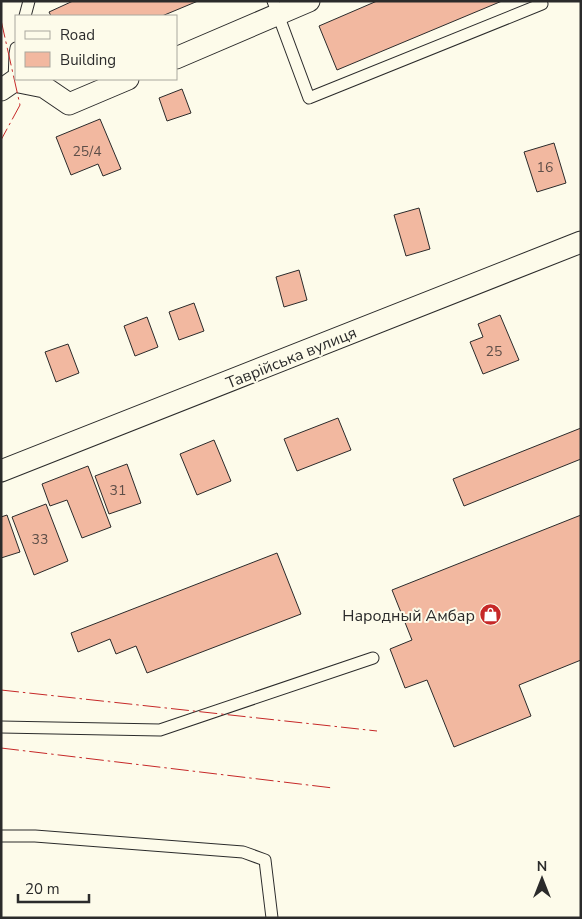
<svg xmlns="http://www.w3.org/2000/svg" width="582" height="919" font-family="'Nunito Sans',sans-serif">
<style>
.building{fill:#f2b8a0;stroke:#2b2b2b}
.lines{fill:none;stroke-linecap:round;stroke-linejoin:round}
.lane-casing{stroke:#2b2b2b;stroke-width:13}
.street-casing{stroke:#2b2b2b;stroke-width:23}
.lane{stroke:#fdfbea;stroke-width:11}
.street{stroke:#fdfbea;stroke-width:21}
.power{stroke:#c62828;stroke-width:1;stroke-dasharray:18 4 2.5 4;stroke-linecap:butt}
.labels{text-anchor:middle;stroke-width:4;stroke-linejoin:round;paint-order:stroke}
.number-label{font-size:14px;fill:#5d4e48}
.street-label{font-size:16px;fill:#2b2b2b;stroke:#fdfbea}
.poi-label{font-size:16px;fill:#2b2b2b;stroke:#fdfbea;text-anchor:end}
</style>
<rect width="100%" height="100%" fill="#fdfbea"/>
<g class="building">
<path d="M73 1H198L162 16H51L49 12Z"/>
<path d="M377 1H502L337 70 319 26Z"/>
<path d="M182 89 191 113 167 121 159 98Z"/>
<path d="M100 119 121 169 103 176 98 164 71 175 56 137Z"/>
<path d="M554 143 566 183 537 192 524 152Z"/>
<path d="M419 208 430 249 406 256 394 215Z"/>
<path d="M299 270 307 300 284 307 276 277Z"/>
<path d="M194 303 204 331 179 340 169 312Z"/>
<path d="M500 315 519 360 483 374 470 342 483 337 478 324Z"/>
<path d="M147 317 158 347 135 356 124 326Z"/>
<path d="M68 344 79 373 56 382 45 352Z"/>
<path d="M338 418 351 450 297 471 284 439Z"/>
<path d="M581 428V459L464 506 453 479Z"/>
<path d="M214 440 231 481 197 495 180 454Z"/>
<path d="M127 464 141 503 109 514 95 476Z"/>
<path d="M88 466 111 527 82 538 67 500 50 506 42 484Z"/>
<path d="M46 504 68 561 34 575 12 517Z"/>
<path d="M7 515 20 552 1 558V517Z"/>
<path d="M581 515V660L519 685 531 716 454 747 427 680 405 688 390 649 412 640 392 590Z"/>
<path d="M277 553 301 614 147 673 136 646 116 654 110 639 78 652 71 633Z"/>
</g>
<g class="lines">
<defs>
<g id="lane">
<path d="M273 1 309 98 542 4 541 1"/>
<path d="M25 16 29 1"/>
<path d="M14 81 15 54 16 48"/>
<path d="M1 727 160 730 373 658"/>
<path d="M1 836H35L243 852 265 860 272 918"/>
</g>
<g id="street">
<path d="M176 58 309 1"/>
<path d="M1 90 14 81 44 87 69 104 128 79"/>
<path d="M1 471 581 242"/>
</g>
</defs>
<use href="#lane" class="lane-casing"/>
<use href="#street" class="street-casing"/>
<use href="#lane" class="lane"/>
<use href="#street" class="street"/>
<g class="power">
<path d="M1 20 20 105 1 140"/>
<path d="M1 690 377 731"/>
<path d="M1 748 333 788"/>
</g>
</g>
<defs>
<symbol id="shop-disc" viewBox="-11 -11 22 22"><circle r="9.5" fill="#c62828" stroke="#fdfbea"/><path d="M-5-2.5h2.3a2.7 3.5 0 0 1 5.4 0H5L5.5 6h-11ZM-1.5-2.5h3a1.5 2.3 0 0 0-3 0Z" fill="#fff"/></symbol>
</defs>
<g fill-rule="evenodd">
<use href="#shop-disc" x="478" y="602" width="25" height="25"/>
</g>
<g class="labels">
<g class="number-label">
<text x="87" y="156">25/4</text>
<text x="545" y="172">16</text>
<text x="494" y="356">25</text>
<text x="118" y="495">31</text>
<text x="40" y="544">33</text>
</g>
<g class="street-label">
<text transform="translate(291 357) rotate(-22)" y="6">Таврійська вулиця</text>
</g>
<g class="poi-label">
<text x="475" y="621">Народный Амбар</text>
</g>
</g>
<rect width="582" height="919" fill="none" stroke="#2b2b2b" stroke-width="5"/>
<rect x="15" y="15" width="162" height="65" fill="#fdfbea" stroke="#a9a89e"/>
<rect x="25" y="31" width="25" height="8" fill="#fdfbea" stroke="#a9a89e"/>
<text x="60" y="40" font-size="15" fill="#2b2b2b">Road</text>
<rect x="25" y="52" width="25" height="15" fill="#f2b8a0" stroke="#a9a89e"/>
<text x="60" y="65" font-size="15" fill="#2b2b2b">Building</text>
<g transform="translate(542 879)" stroke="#fdfbea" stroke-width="4" paint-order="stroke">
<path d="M0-4L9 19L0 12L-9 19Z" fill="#2b2b2b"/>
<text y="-8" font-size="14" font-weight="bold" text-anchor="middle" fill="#2b2b2b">N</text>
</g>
<path d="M18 894v8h71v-8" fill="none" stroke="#2b2b2b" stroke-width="2.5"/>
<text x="25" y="894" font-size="15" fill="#2b2b2b" stroke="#fdfbea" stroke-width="4" paint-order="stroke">20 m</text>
</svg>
